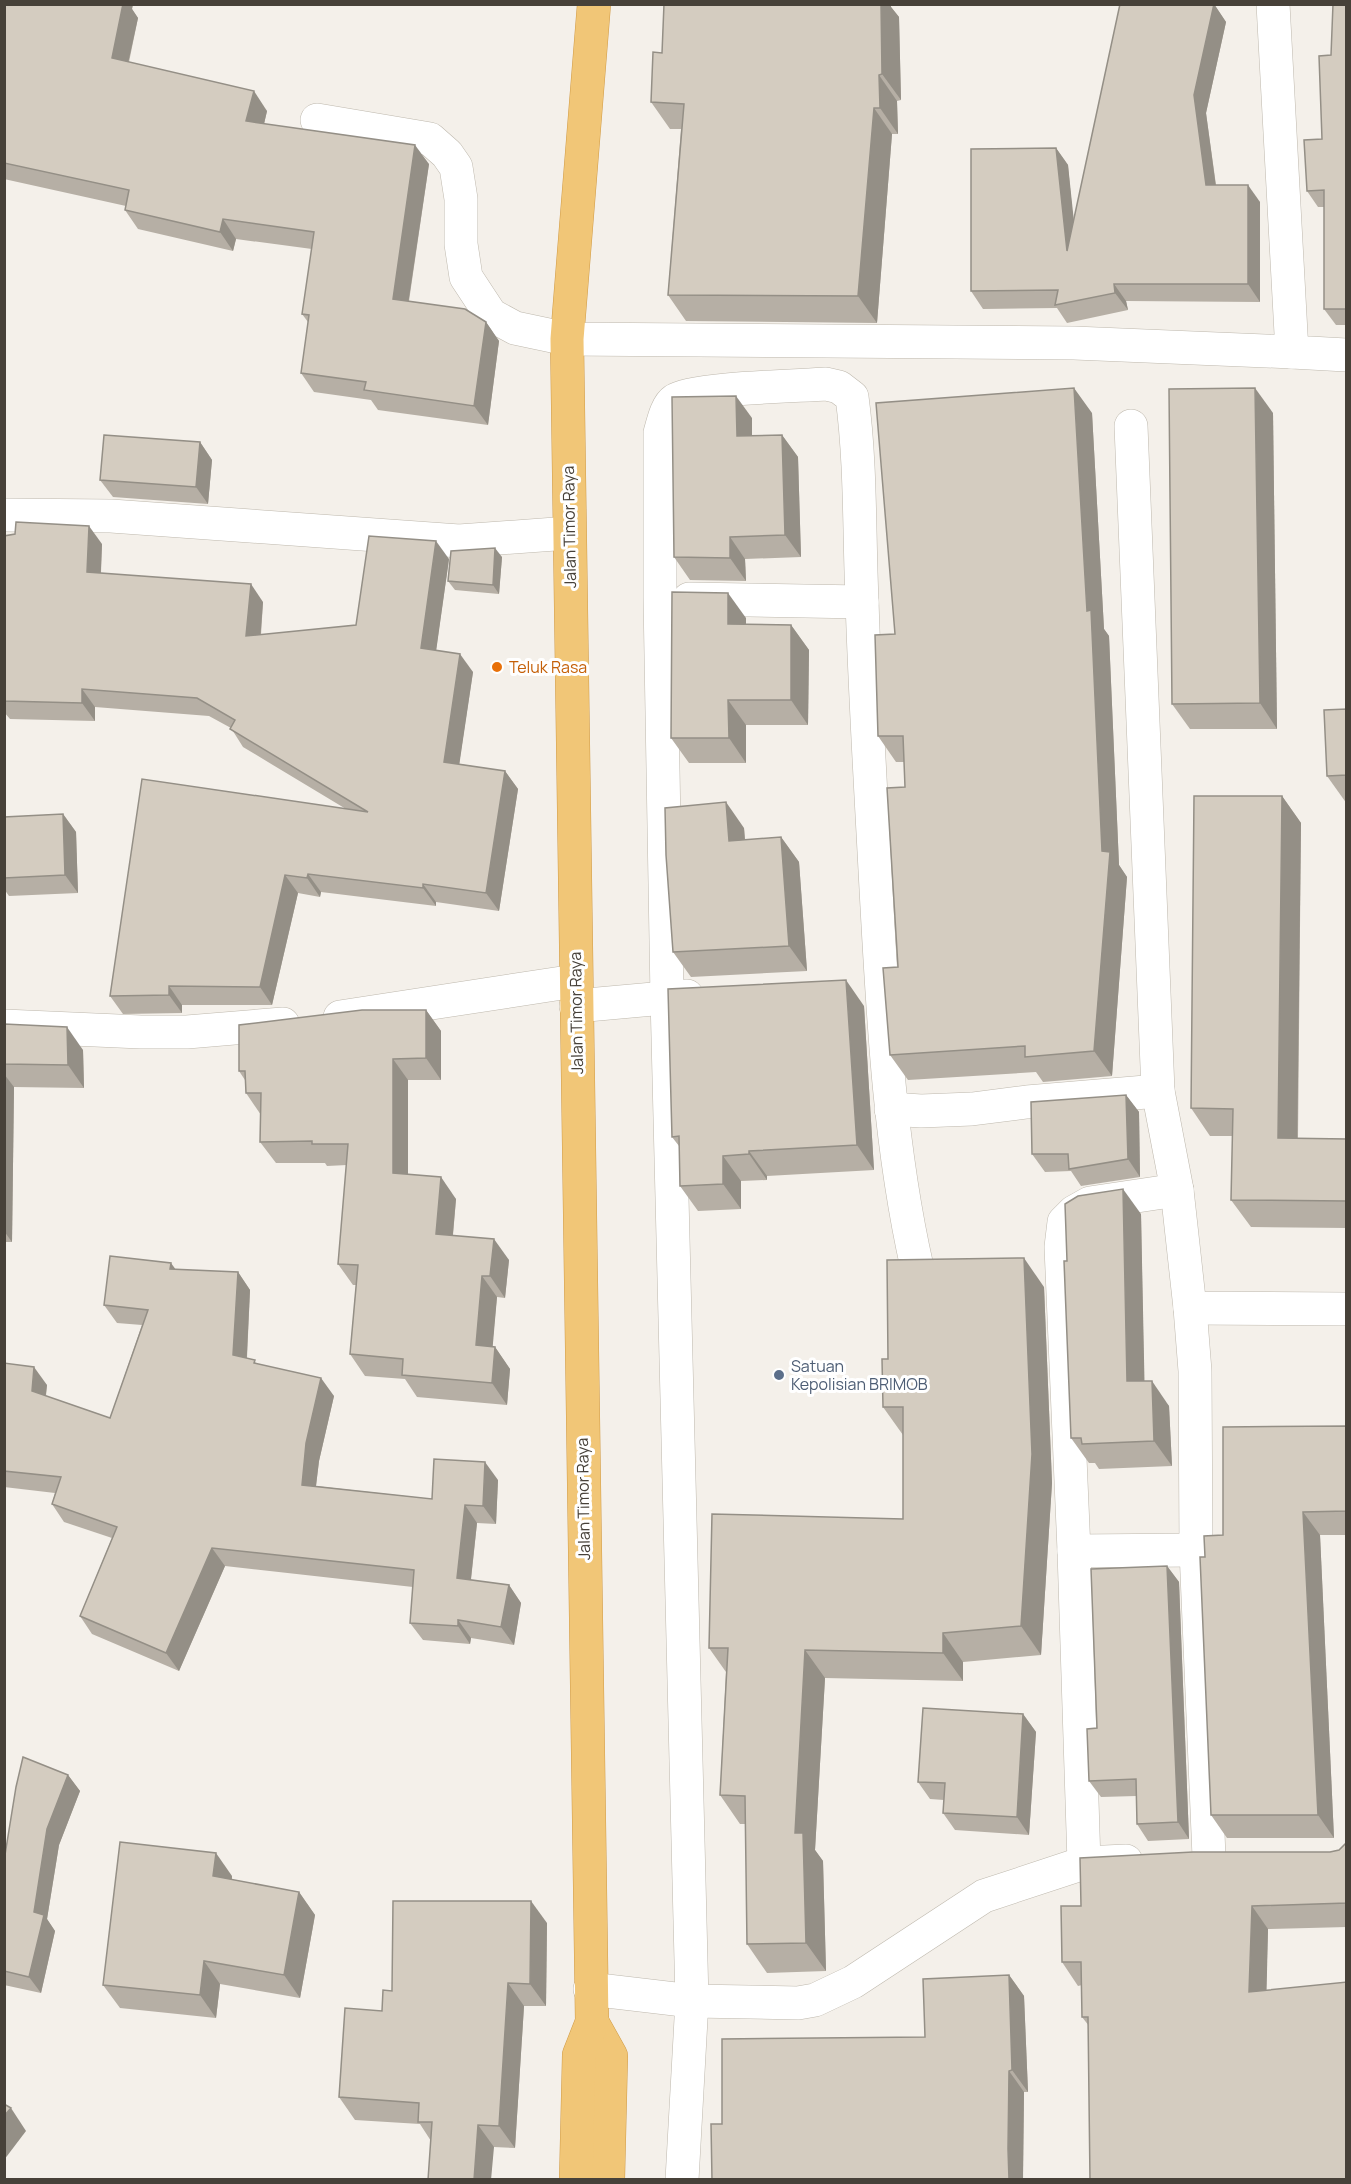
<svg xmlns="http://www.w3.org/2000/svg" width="1351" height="2184" font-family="Manrope,sans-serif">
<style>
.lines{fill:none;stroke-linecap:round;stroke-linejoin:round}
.minor-casing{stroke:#beb8ad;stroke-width:34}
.highway-casing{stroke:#d09b47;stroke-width:34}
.minor{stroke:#fff;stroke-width:33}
.highway{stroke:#f1c677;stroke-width:33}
.wall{fill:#b6afa5}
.shaded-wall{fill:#948f86}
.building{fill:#d4ccc0;stroke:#948f86;stroke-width:1.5}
.food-dot{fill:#e8710a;stroke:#fff;stroke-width:2}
.service-dot{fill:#5c6f8a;stroke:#fff;stroke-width:2}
.labels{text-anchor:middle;stroke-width:6;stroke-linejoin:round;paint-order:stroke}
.street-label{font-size:16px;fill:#474139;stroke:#fff}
.food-label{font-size:16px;fill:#c56008;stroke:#fff;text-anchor:start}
.service-label{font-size:16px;fill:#4e5e75;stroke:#fff;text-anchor:start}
</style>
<rect width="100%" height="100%" fill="#f4f0ea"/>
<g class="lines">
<defs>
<g id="minor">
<path d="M1273 4 1292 352 1346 355"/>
<path d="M317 120 430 139 447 154 456 167 461 199V244L466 277 491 315 515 328 567 339 1074 343 1292 352"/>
<path d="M1131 426 1158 1091 1177 1190 1190 1308 1346 1309"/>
<path d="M4 515 111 516 459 541 569 533"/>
<path d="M689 599 862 602"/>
<path d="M576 1006 687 996"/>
<path d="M340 1017 575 981"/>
<path d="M4 1026 141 1032H187L283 1024"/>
<path d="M891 1109 921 1111 972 1109 1027 1102 1158 1091"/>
<path d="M1190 1308 1195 1371 1196 1550 1209 1857"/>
<path d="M1074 1551 1196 1550"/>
<path d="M1084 1863 1074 1551 1061 1247 1064 1222 1074 1212 1090 1203 1177 1190"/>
<path d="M590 1989 692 2001 798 2003 815 2000 853 1982 984 1896 1084 1863 1126 1861"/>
<path d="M682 2180 692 2001 667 997 660 598V433C663 423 666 406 675 400 691 388 800 386 826 384L839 387 852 397C861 464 859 533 862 600 865 697 871 793 876 889 883 1016 889 1143 917 1267"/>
</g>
<g id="highway">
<path d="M592 2022 611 2056 608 2180"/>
<path d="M576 2180 579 2055 592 2022 567 339 594 4"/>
</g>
</defs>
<use href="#minor" class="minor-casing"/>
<use href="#highway" class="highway-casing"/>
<use href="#minor" class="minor"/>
<use href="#highway" class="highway"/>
</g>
<g class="wall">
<path d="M4 4H133L132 9 138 18 129 62 267 111 264 124 429 164 409 301 486 322 499 341 488 425 378 410 371 400 314 392 301 373 308 322 302 314 312 249 236 239 233 251 138 229 125 210 126 206 4 179Z"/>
<path d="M664 4H891V7L899 17 901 100 897 101 898 134H892L877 323 686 321 668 295 681 129H670L651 102 662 53Z"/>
<path d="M1214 4 1226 22 1206 113 1216 185 1260 202V302L1126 301 1128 310 1067 323 1057 308 983 309 971 291 1056 148 1068 165 1073 220Z"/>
<path d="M1347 4V325H1336L1324 309V207H1318L1307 191 1322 139 1331 55Z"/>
<path d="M1092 413 1104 629 1109 636 1119 865 1127 877 1112 1076 1043 1082 1036 1072 908 1080 890 1055 898 967 905 787 904 762H896L878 736 895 634Z"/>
<path d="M1273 413 1277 729H1190L1172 704Z"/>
<path d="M752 418V435H782L798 457 801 557 745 559 746 581 690 580 674 557Z"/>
<path d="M200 442 212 460 208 504 113 497 100 480Z"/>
<path d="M4 536 102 544 101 573 263 602 261 635 356 625 449 559 436 650 473 672 459 764 505 771 518 789 499 911 436 902V906L321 892 320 897 298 893 272 1005H182V1013L123 1014 110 996 346 809 243 747 231 728 209 716 95 707V721L10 719 4 712Z"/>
<path d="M502 557 499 594 455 590 448 581Z"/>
<path d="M746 618V624L791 625 809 650 808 725H746V763H689L671 738Z"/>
<path d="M1347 709V804L1327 776Z"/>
<path d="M1282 796 1301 823 1298 1138 1347 1139V1228L1251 1227 1231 1200 1233 1136H1210L1191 1108Z"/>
<path d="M63 814 76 832 78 893 9 896 4 889V817Z"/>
<path d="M744 828 745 840 781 837 799 862 807 971 691 977 673 952Z"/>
<path d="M864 1006 874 1170 767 1176V1180L741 1181V1209L698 1211 680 1186 679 1146 672 1137Z"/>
<path d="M426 1010 441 1031V1080H408V1174L456 1199 453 1235 509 1260 505 1298 497 1297 492 1347H495L510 1369 507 1405 417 1397 405 1379 365 1376 350 1354 356 1285H353L338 1264 347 1165 327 1166 325 1163H276L260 1142 261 1115 246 1093 245 1080 239 1071Z"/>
<path d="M4 1024 83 1050 84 1088 14 1087 12 1242H4Z"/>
<path d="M1126 1095 1139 1112 1140 1177 1081 1186 1071 1171 1045 1172 1032 1154Z"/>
<path d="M1141 1214 1144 1381 1169 1406 1172 1466 1099 1469 1095 1463H1089L1071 1438 1067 1261Z"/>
<path d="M176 1270 238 1272 250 1290 247 1358 258 1364 334 1396 319 1461 316 1486 432 1499 498 1480 496 1524 477 1523 471 1580 509 1585 521 1603 514 1645 471 1638 470 1644 423 1640 410 1623 413 1587 225 1566 179 1671 92 1634 80 1616 112 1538 64 1522 52 1504 55 1493 4 1487V1363L47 1385 46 1396 110 1418 142 1325 117 1323 104 1305Z"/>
<path d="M1044 1287 1052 1483 1041 1655 963 1662V1681L825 1678 815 1850 823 1861 826 1971 767 1973 747 1944 746 1824H740L720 1795 726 1672 709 1648 903 1519V1435L883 1407 888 1359Z"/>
<path d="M1347 1426V1535H1320L1334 1838H1227L1211 1815 1205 1557 1223 1535Z"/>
<path d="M1167 1566 1179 1582 1189 1839 1148 1841 1137 1824 1136 1796 1101 1797 1089 1781 1097 1728Z"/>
<path d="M1023 1714 1036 1732 1029 1835 955 1830 943 1813 944 1800 930 1799 918 1782Z"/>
<path d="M68 1775 80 1791 59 1845 47 1919 55 1931 41 1993 4 1985V1861Z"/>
<path d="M1347 1840V1927L1268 1929 1266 1990 1089 2026 1082 2017V1985L1078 1986 1062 1962 1081 1906 1330 1852 1339 1850 1346 1843Z"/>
<path d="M232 1876V1880L299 1892 315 1915 300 1998 220 1984 216 2018 120 2008 103 1985Z"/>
<path d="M547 1923 546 2006H524L515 2148 494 2147 431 2141 420 2124 355 2120 339 2097 392 1991Z"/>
<path d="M1009 1975 1024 1996 1028 2092H1024L1023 2171 722 2124 925 2037Z"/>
</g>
<g class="shaded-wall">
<path d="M122 4H133L132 9 138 18 125 77 112 58Z"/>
<path d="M881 4H891V7L899 17 901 100 882 74Z"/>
<path d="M1214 4 1226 22 1206 113 1218 202 1206 185 1194 95Z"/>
<path d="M879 75 897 101 898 134 880 108Z"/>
<path d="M254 91 267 111 260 141 246 121Z"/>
<path d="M874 108 892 134 877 323 858 296Z"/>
<path d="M415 145 429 164 406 318 393 299Z"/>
<path d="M1056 148 1068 165 1079 269 1067 251Z"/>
<path d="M1248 185 1260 202V302L1248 284Z"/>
<path d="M223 219 236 239 233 251 220 232Z"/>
<path d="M1114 284 1126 301 1128 310 1115 293Z"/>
<path d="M486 322 499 341 488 425 474 406Z"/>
<path d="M1074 388 1092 413 1104 629 1109 636 1119 865 1127 877 1112 1076 1094 1051 1102 851 1087 611Z"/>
<path d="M1255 388 1273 413 1277 729 1260 703Z"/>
<path d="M736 396 752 418V458L737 436Z"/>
<path d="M782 435 798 457 801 557 785 535Z"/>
<path d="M200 442 212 460 208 504 196 487Z"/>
<path d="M89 526 102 544 100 590 87 572Z"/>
<path d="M730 537 745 559 746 581 730 558Z"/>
<path d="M436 541 449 559 434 666 421 648Z"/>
<path d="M495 548 502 557 499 594 493 585Z"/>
<path d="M251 584 263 602 259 655 246 636Z"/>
<path d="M728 593 746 618V650L728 624Z"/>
<path d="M791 625 809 650 808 725 791 700Z"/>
<path d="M460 654 473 672 457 780 444 762Z"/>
<path d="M82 689 95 707V721L82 703Z"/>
<path d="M728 700 746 725V763L729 738Z"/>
<path d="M505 771 518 789 499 911 486 893Z"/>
<path d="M1282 796 1301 823 1297 1166 1278 1138Z"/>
<path d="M726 802 744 828 747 867 729 841Z"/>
<path d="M63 814 76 832 78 893 65 875Z"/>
<path d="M781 837 799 862 807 971 789 946Z"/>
<path d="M308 874 321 892 320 897 307 878Z"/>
<path d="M285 875 298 893 272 1005 260 987Z"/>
<path d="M423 884 436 902V906L423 888Z"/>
<path d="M846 980 864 1006 874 1170 857 1145Z"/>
<path d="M169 986 182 1005V1013L169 995Z"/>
<path d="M426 1010 441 1031V1080L426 1058Z"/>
<path d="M67 1027 83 1050 84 1088 68 1065Z"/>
<path d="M393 1059 408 1080V1195L393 1173Z"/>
<path d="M4 1074 14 1087 12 1242 4 1231Z"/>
<path d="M1126 1095 1139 1112 1140 1177 1128 1159Z"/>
<path d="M749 1151 767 1176V1180L749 1154Z"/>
<path d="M723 1156 741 1181V1209L723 1184Z"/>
<path d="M441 1177 456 1199 451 1255 436 1234Z"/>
<path d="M1123 1189 1141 1214 1145 1406 1127 1381Z"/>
<path d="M494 1239 509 1260 505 1298 490 1276Z"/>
<path d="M1024 1258 1044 1287 1052 1483 1041 1655 1021 1626Z"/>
<path d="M171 1263 184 1281 170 1269Z"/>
<path d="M238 1272 250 1290 246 1373 233 1355Z"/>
<path d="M482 1276 497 1297 491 1366 476 1345Z"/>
<path d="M495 1347 510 1369 507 1405 492 1383Z"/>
<path d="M34 1367 47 1385 44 1409 32 1391Z"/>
<path d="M321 1378 334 1396 319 1461 314 1502 302 1485 306 1443Z"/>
<path d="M1152 1381 1169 1406 1172 1466 1154 1441Z"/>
<path d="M485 1462 498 1480 496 1524 483 1506Z"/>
<path d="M465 1505 477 1523 469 1596 457 1578Z"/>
<path d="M1303 1512 1320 1535 1334 1838 1318 1815Z"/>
<path d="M212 1548 225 1566 179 1671 166 1653Z"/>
<path d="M1167 1566 1179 1582 1189 1839 1178 1822Z"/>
<path d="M509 1585 521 1603 514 1645 501 1627Z"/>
<path d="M458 1620 471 1638 470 1644 458 1626Z"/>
<path d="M943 1633 963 1662V1681L943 1653Z"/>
<path d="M805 1650 825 1678 815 1850 823 1861 826 1971 806 1943 795 1833Z"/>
<path d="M1023 1714 1036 1732 1029 1835 1017 1817Z"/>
<path d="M68 1775 80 1791 59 1845 47 1919 55 1931 41 1993 29 1977 34 1912 47 1829Z"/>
<path d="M216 1853 232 1876 230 1899 213 1876Z"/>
<path d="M299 1892 315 1915 300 1998 284 1975Z"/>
<path d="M531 1901 547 1923 546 2006 530 1984Z"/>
<path d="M1252 1906 1268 1929 1266 2015 1249 1992Z"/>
<path d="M204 1961 220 1984 216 2018 200 1995Z"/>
<path d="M1009 1975 1024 1996 1028 2092 1012 2070Z"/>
<path d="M508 1983 524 2006 515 2148 499 2126Z"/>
<path d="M1009 2071 1024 2092 1023 2180H1009L1008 2149Z"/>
<path d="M11 2108 26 2131 4 2160V2116Z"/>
<path d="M478 2125 494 2147 491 2180H474Z"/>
</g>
<g class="building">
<path d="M4 4H123L112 58 254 91 246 121 415 145 393 299 465 309 486 322 474 406 364 390 366 382 301 373 309 315 302 314 314 232 223 219 220 232 125 210 129 190 4 163Z"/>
<path d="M664 4H881L882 74 879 75 880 108H874L858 296 668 295 684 104 651 102 653 52 662 53Z"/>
<path d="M1120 4H1214L1194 95 1206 185H1248V284H1114L1115 293 1055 305 1058 290 971 291V149L1056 148 1067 251Z"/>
<path d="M1333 4H1347V309H1324V190L1307 191 1304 140 1322 139 1319 56 1331 55Z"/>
<path d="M1074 388 1087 611 1091 610 1102 851 1110 852 1094 1051 1025 1057V1046L890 1055 883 968 898 967 887 788 905 787 903 736H878L875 635 895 634 876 403Z"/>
<path d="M1255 388 1260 703 1172 704 1169 389Z"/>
<path d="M736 396 737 436 782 435 785 535 730 537V558L674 557 672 397Z"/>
<path d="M104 435 200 442 196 487 100 480Z"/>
<path d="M16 522 89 526 87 572 251 584 246 636 356 625 369 536 436 541 421 648 460 654 444 762 505 771 486 893 423 884V888L308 874 307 878 285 875 260 987 169 986V995L110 996 142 779 368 812 230 729 235 720 197 698 82 689V703L4 701V536L15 534Z"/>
<path d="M495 548 493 585 448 581 451 551Z"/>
<path d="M672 592 728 593V624L791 625V700H728L729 738H671Z"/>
<path d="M1347 709V775L1327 776 1324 710Z"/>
<path d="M1194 796H1282L1278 1138 1347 1139V1201L1231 1200 1233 1109 1191 1108Z"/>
<path d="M726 802 729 841 781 837 789 946 673 952 666 855 665 808Z"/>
<path d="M63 814 65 875 4 878V817Z"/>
<path d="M846 980 857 1145 749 1151V1154L723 1156V1184L680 1186 679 1136 672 1137 668 989Z"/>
<path d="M362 1010H426V1058L393 1059V1173L441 1177 436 1234 494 1239 490 1276H482L476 1345 495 1347 492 1383 402 1375 403 1359 350 1354 358 1265 338 1264 348 1144H312V1141L260 1142 261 1093H246L245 1071H239V1025Z"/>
<path d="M4 1024 67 1027 68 1065 4 1064Z"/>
<path d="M1126 1095 1128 1159 1069 1169 1068 1154H1032L1031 1102Z"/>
<path d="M1123 1189 1127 1381H1152L1154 1441 1082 1444 1081 1438H1071L1064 1261H1067L1065 1204 1078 1196Z"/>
<path d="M110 1256 171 1263 170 1269 238 1272 233 1355 255 1360 254 1363 321 1378 306 1443 302 1485 432 1499 434 1459 485 1462 483 1506 465 1505 457 1578 509 1585 501 1627 458 1620V1626L410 1623 414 1570 212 1548 166 1653 80 1616 117 1527 52 1504 61 1477 4 1471V1363L34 1367 32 1391 110 1418 148 1310 104 1305Z"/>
<path d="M1024 1258 1032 1454 1021 1626 943 1633V1653L805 1650 795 1833H803L806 1943 747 1944 745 1796 720 1795 728 1648H709L712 1514 903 1519V1407H883L882 1359H888L887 1260Z"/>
<path d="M1347 1426V1511L1303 1512 1318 1815H1211L1200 1557H1205L1204 1536 1223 1535V1427Z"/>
<path d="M1167 1566 1178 1822 1137 1824 1136 1779 1089 1781 1087 1729 1097 1728 1091 1569Z"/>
<path d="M923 1708 1023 1714 1017 1817 943 1813 945 1783 918 1782Z"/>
<path d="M23 1757 68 1775 47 1829 34 1912 44 1915 29 1977 4 1971V1861L16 1787Z"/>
<path d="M1347 1840V1903L1252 1906 1249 1992 1347 1982V2180H1090L1088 2017H1082L1081 1962H1062L1061 1906H1081L1080 1858 1193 1852H1330L1339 1850 1346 1843Z"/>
<path d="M120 1842 216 1853 213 1876 299 1892 284 1975 204 1961 200 1995 103 1985Z"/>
<path d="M393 1901H531L530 1984 508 1983 499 2126 478 2125 474 2180H428L432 2122H418L419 2103 339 2097 345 2008 382 2011 383 1990 392 1991Z"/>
<path d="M1009 1975 1012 2070 1009 2071 1008 2149 1009 2180H712L711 2124H722V2039L925 2037 923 1979Z"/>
<path d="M4 2104 11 2108 4 2116Z"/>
</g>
<circle class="food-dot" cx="497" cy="667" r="6"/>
<circle class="service-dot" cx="779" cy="1375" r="6"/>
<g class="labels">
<g class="street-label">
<text transform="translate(569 527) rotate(-91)" y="6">Jalan Timor Raya</text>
<text transform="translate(576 1013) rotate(-91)" y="6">Jalan Timor Raya</text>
<text transform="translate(583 1499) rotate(-91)" y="6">Jalan Timor Raya</text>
</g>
<g class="food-label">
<text x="509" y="673">Teluk Rasa</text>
</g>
<g class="service-label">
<text x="791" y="1372">Satuan<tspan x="791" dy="18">Kepolisian BRIMOB</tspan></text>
</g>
</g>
<rect width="1351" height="2184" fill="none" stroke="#474139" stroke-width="12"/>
</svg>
